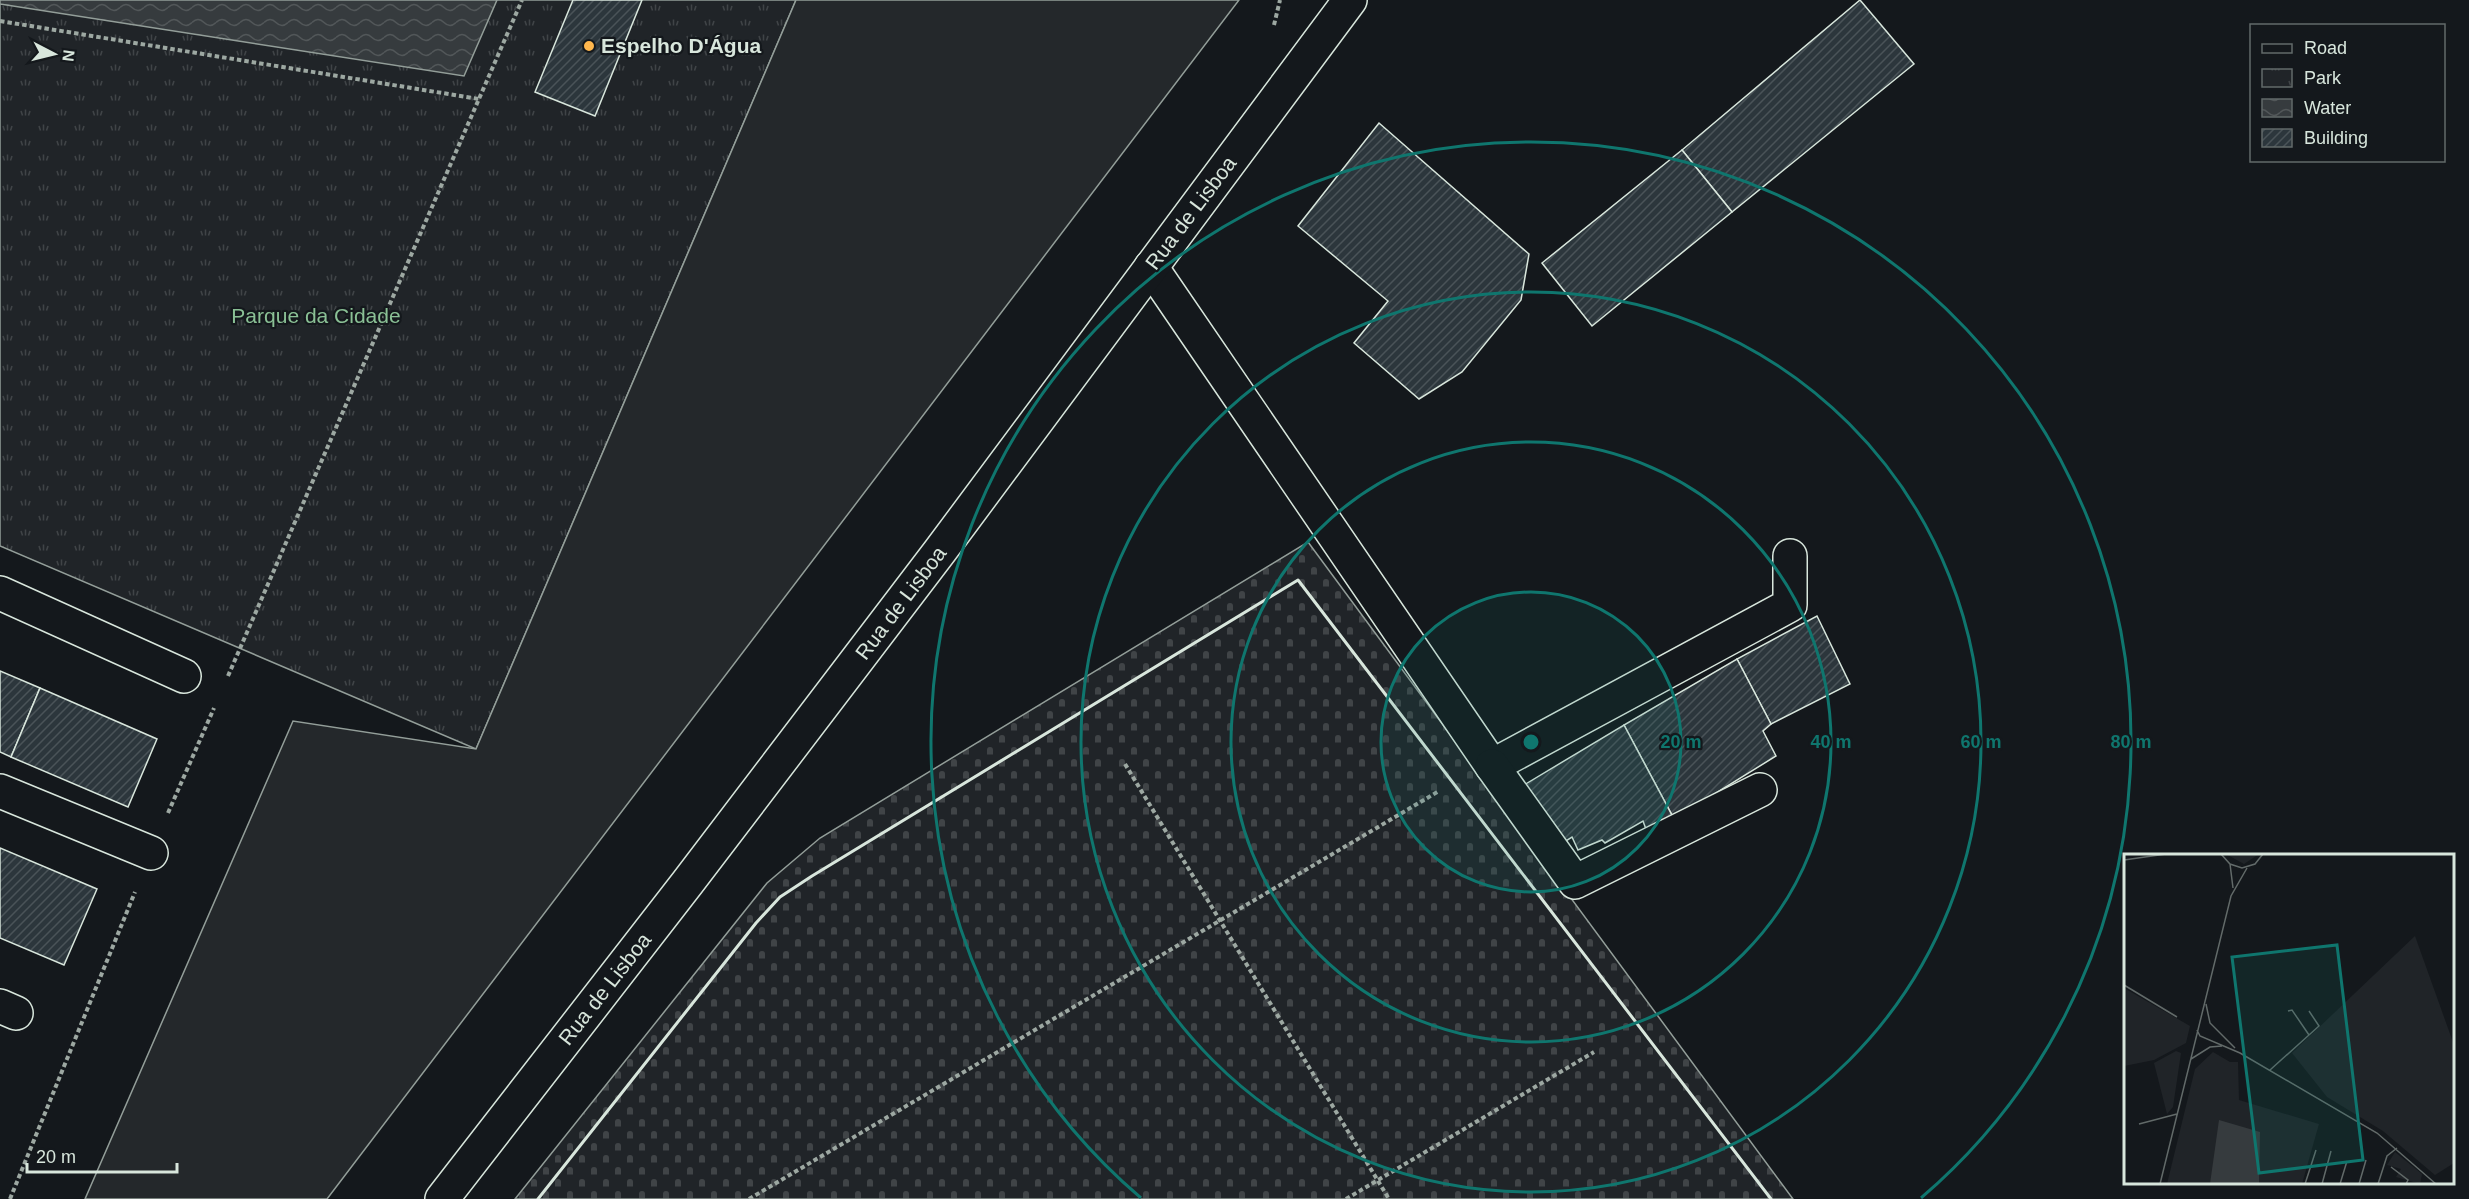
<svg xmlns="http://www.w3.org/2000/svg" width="2469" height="1199" font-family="Helvetica,sans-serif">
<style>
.cemetery{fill:url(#cemetery-stones);stroke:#939e99;stroke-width:1.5}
.park{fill:url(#park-tufts);stroke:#939e99;stroke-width:1.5}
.parking{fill:#24282b;stroke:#939e99;stroke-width:1.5}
.water{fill:url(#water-waves);stroke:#939e99;stroke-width:1.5}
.building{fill:url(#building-hatch);stroke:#d8e6dc;stroke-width:1.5}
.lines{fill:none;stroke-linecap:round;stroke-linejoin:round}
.minor-casing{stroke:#d8e6dc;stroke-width:36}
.major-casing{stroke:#d8e6dc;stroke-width:36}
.path{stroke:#9da8a2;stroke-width:4;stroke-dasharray:4.5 3;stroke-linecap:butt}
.minor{stroke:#14181c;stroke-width:33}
.major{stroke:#14181c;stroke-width:33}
.wall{stroke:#d8e6dc;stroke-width:3}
.ring{fill:none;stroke:#0f766e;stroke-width:3}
.poi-dot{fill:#ffb74d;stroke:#14181c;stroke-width:2}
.labels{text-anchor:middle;stroke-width:4.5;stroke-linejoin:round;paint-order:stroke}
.poi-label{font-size:21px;font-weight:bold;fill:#d8e6dc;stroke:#14181c;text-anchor:start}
.street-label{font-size:21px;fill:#d8e6dc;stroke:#14181c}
.park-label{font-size:21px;fill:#8ac095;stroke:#14181c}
.inset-road{fill:none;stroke:#626a69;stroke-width:1.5}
.view{fill:#0f766e;fill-opacity:0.15;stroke:#0f766e;stroke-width:3}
.inset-edge{fill:none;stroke:#d8e6dc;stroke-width:3}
.centre{fill:#0f766e;stroke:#14181c;stroke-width:3}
.ring-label{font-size:18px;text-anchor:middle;font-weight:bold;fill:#0f766e;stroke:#14181c;stroke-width:4.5;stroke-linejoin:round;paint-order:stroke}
</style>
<defs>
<pattern id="cemetery-stones" width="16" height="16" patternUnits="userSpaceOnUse" patternTransform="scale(1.5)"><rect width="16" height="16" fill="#202428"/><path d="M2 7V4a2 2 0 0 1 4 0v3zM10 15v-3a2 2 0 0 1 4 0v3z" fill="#404447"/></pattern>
<pattern id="park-tufts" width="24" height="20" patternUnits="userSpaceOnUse" patternTransform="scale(1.5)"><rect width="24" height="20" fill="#202428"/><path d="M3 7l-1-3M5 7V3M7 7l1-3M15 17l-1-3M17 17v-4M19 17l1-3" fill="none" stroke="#404447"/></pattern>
<pattern id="water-waves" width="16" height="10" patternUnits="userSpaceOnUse" patternTransform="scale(1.5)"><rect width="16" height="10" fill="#363b3e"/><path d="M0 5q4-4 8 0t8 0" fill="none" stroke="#525759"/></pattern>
<pattern id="building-hatch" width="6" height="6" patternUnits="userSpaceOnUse" patternTransform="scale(1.5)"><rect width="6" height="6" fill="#2c363c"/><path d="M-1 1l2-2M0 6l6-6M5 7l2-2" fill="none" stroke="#4a5358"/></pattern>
</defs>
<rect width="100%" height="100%" fill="#14181c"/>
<path class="cemetery" d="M1308 542 1793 1199H515L767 883 820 838Z"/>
<path class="park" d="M0 0H796L476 749 0 546Z"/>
<path class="parking" d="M796 0H1239L327 1199H85L293 721 476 749Z"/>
<path class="water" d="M0 0H497L464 76 0 4Z"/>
<g class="building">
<path d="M573 0H642L595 116 535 92Z"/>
<path d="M1860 0 1914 64 1732 212 1682 150Z"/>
<path d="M1379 123 1529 254 1521 300 1462 372 1419 399 1354 343 1388 301 1298 226Z"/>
<path d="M1682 150 1732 212 1592 326 1542 263Z"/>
<path d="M1817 616 1850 684 1771 724 1737 659Z"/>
<path d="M1737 659 1771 724 1763 731 1776 756 1674 819 1624 725Z"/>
<path d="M0 671 40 688 11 757 0 752Z"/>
<path d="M40 688 157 739 128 807 11 757Z"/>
<path d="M1624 725 1674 819 1647 832 1643 821 1605 843 1602 840 1578 850 1572 837 1558 846 1519 788Z"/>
<path d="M0 848 97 889 64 965 0 938Z"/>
</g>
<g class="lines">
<defs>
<g id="minor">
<path d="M1151 267 1492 766 1790 605V556"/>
<path d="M0 593 184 676"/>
<path d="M1492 766 1575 882 1760 790"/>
<path d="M0 791 151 853"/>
<path d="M0 1006 16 1013"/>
</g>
<path id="major" d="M442 1199 688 882 940 551 1350 0"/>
</defs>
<use href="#minor" class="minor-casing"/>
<use href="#major" class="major-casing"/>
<g class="path">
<path d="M0 21 479 99"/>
<path d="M1274 25 1280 0"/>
<path d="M228 676 522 0"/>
<path d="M1125 764 1389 1199"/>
<path d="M168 813 214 708"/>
<path d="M10 1199 135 892"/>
<path d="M749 1199 1439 791"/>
<path d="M1346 1199 1594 1052"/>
</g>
<use href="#minor" class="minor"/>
<use href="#major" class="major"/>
<path class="wall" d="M538 1199 756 923 780 897 812 876 1298 580 1771 1199"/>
</g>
<circle cx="1531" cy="742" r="150" fill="#0f766e" fill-opacity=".12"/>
<g class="ring">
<circle cx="1531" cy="742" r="150"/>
<circle cx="1531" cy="742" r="300"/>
<circle cx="1531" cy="742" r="450"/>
<path d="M1141 1198A600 600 0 1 1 1921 1198"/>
</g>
<circle class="poi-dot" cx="589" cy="46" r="6"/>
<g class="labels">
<g class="poi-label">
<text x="601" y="53">Espelho D'Água</text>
</g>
<g class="street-label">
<text transform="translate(1191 213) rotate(-53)" y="7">Rua de Lisboa</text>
<text transform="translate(901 603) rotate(-53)" y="7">Rua de Lisboa</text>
<text transform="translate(605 989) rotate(-52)" y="7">Rua de Lisboa</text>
</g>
<g class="park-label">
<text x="316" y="323">Parque da Cidade</text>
</g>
</g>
<g transform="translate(2124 854)">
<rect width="330" height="330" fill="#14181c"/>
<path d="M102 0H135L120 10ZM0 134 66 172 62 189 30 206 0 212ZM52 197 57 199 49 253 43 260 30 209ZM271 298 298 320 296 330 272 323 277 315 263 311Z" fill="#202428"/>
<path d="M291 82 330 191V309L311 321 259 277 203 243 168 199Z" fill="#202428"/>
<path d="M89 198 106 208H114L115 246 195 270 178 330H43L71 215Z" fill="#202428"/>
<path d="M95 266 136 278 135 330H86Z" fill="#363b3e"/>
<path class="inset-road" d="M97 0 106 10 118 14 131 10 139 0M0 6 42 0M106 10 109 34M0 131 53 163M82 150 86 169 111 194M185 157 195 172 185 181M73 176 76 182 116 199 253 279 312 330M67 205 86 193 98 192M146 216 185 181 168 156 164 157M15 270 53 260M267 313 284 326 282 330M36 330 107 42 123 14M181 330 192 296M198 330 207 297M216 330 223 307M235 330 242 306M254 330 263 302 273 294"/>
<path class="view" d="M213 91 239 306 135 319 108 103Z"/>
<rect width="330" height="330" class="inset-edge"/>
</g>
<circle cx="1531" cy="742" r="9" class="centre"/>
<g class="ring-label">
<text x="1681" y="748">20 m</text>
<text x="1831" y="748">40 m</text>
<text x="1981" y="748">60 m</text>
<text x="2131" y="748">80 m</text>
</g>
<rect x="2250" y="24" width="195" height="138" fill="#14181c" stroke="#626a69" stroke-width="1.5"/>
<rect x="2262" y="44" width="30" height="9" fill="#14181c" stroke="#626a69" stroke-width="1.5"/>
<text x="2304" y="54" font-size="18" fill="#d8e6dc">Road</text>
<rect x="2262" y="69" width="30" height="18" fill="url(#park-tufts)" stroke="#626a69" stroke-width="1.5"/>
<text x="2304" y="84" font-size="18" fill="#d8e6dc">Park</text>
<rect x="2262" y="99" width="30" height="18" fill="url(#water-waves)" stroke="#626a69" stroke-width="1.5"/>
<text x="2304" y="114" font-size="18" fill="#d8e6dc">Water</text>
<rect x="2262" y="129" width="30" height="18" fill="url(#building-hatch)" stroke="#626a69" stroke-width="1.5"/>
<text x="2304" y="144" font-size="18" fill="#d8e6dc">Building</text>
<g transform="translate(54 54) rotate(97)" stroke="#14181c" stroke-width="4.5" paint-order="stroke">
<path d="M0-4.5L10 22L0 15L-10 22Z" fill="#d8e6dc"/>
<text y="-9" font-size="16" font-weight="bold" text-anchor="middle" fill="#d8e6dc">N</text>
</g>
<path d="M27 1163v9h150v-9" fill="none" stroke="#d8e6dc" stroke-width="3"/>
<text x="36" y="1163" font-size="18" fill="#d8e6dc" stroke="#14181c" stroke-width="4.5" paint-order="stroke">20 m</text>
</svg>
